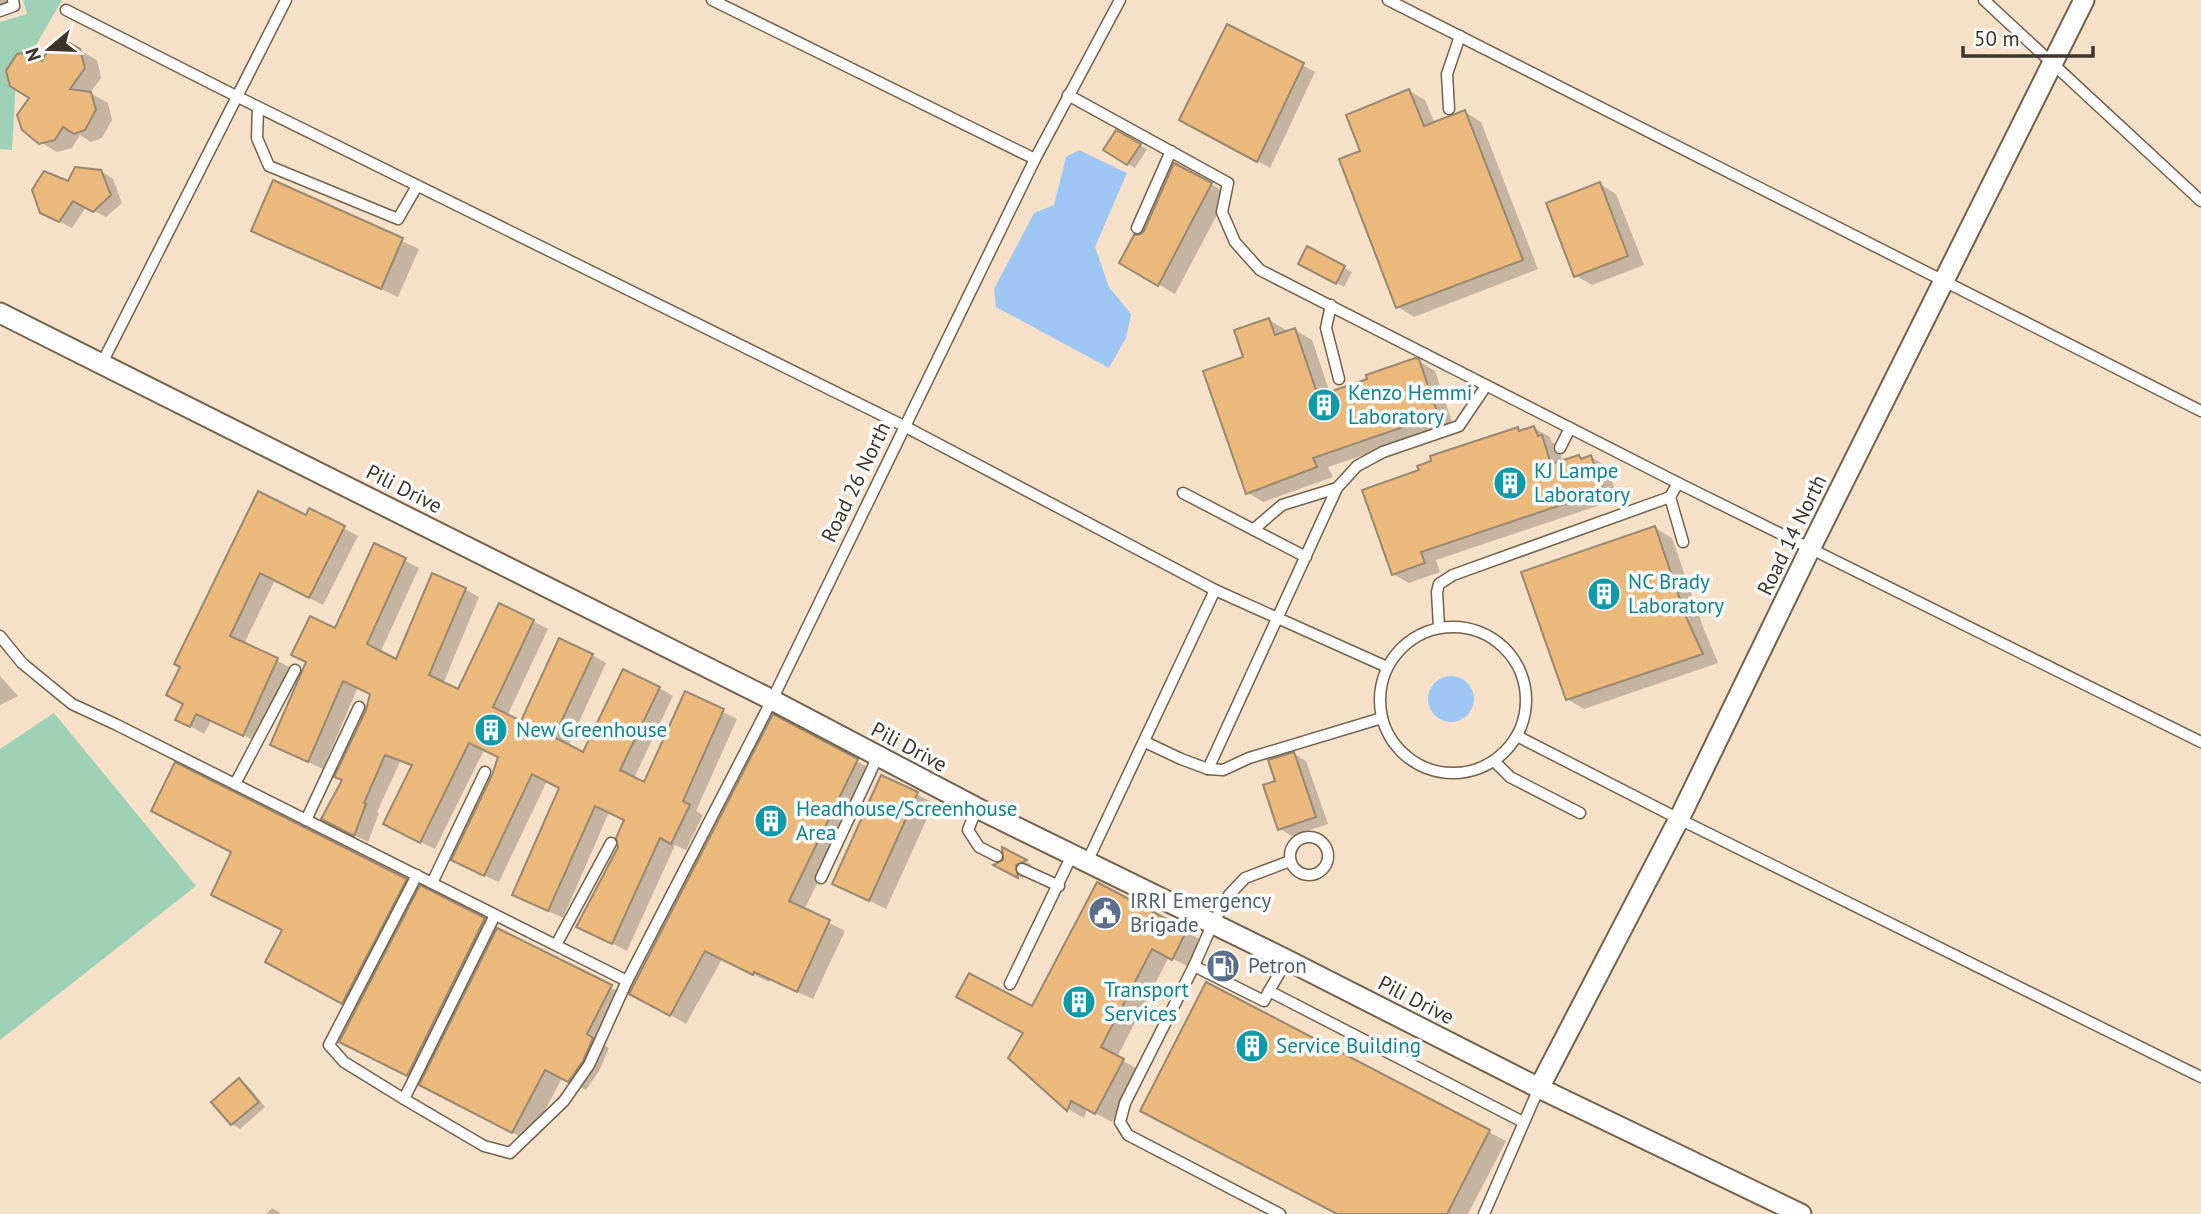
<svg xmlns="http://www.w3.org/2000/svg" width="2201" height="1214" font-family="'PT Sans',sans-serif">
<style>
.green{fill:#9ed0b6}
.water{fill:#9ec6f4}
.shadow{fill:#0003}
.building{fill:#eab97b;stroke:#9a8770;stroke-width:2}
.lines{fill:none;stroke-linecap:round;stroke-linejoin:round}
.service-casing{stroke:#73614b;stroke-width:13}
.minor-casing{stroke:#73614b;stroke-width:23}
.service{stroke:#fff;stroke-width:10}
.minor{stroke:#fff;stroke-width:19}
.labels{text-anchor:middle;stroke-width:7;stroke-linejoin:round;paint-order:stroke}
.culture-label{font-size:21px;fill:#0d838f;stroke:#fff;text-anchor:start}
.street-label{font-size:21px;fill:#3d352b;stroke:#fff}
.service-label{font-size:21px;fill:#4e5e75;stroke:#fff;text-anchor:start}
</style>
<rect width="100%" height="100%" fill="#f6e1c8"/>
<g class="green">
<path d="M23 0H62L16 80 12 150 0 149V22L27 14Z"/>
<path d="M54 713 196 886 0 1040V749Z"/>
</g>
<g class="water">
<path d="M1079 150 1127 173 1095 247 1109 287 1131 314 1126 338 1109 368 996 307 994 289 1034 213 1054 205 1066 157Z"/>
<circle cx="1451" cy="699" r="23"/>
</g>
<g class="shadow">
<path d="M0 0H17L19 9 0 15Z"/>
<path d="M1228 26 1315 72 1270 168 1191 125Z"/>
<path d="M66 43 97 60 101 78 90 93 108 103 112 120 102 138 91 142 80 135 72 148 57 152 40 142 32 98 31 54 44 61Z"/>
<path d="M1409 91 1425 100 1435 124 1465 112 1481 122 1538 269 1414 317 1398 307Z"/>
<path d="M1117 132 1147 149 1135 168 1128 164Z"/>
<path d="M101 171 113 179 122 203 106 217 86 207 72 228 54 219 69 183Z"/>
<path d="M274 182 419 249 398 297 253 230Z"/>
<path d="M1211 184 1228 194 1175 294 1121 262 1142 236Z"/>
<path d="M1600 184 1616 194 1644 265 1592 285 1576 276Z"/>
<path d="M1308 249 1352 272 1344 287 1308 268Z"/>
<path d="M1269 320 1286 330 1287 333 1295 330 1312 340 1330 393 1370 380 1415 359 1435 371 1453 425 1328 467 1333 477 1263 502 1247 492 1245 358Z"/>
<path d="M1534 428 1550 437 1552 442 1557 445 1563 462 1579 457 1584 460 1591 457 1607 466 1618 499 1436 560 1440 572 1409 583 1393 574 1421 471 1518 429 1524 432Z"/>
<path d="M310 510 358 536 323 605 275 580 244 644 291 668 258 742 211 721 204 734 178 719 185 704 182 667 177 664 307 517Z"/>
<path d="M1655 528 1672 538 1703 627 1718 663 1584 709 1567 699Z"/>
<path d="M375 545 419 568 380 653 397 661 465 589 479 597 443 684 459 692 500 605 548 629 507 716 521 723 592 655 606 663 568 746 584 754 659 688 673 696 634 778 645 785 686 694 737 719 696 811 703 815 686 850 675 845 627 951 578 926 619 847 626 820 609 812 563 918 514 895 561 788 547 781 499 882 467 868 499 758 484 750 435 849 399 832 413 767 400 762 377 812 379 813 368 842 338 827 344 780 372 694 358 687 323 769 272 745 336 631Z"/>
<path d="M0 676 18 696 0 705Z"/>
<path d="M774 717 873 770 804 910 845 931 813 999 771 980 769 982 722 959 686 1024 632 993Z"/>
<path d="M1294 754 1306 761 1328 824 1292 836 1280 829 1278 782Z"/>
<path d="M882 777 934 803 886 909 834 883Z"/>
<path d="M1004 850 1032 865 1023 869V879L997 865 1005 861Z"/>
<path d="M406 880 484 920 501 929 499 931 627 996 603 1045 609 1048 599 1071 586 1090 562 1078 529 1141 438 1094 422 1083 358 1050 357 1011 283 970Z"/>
<path d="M1186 931 1202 941 1189 967 1169 957 1117 1057 1139 1070 1112 1122 1087 1109 1084 1118 1068 1109 1011 1058 1025 1033 1032 1009Z"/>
<path d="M1207 984 1506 1141 1468 1214H1339Z"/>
<path d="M239 1080 247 1085 265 1107 240 1129 232 1124Z"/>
<path d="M272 1208 279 1212 281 1214H266Z"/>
</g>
<g class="building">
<path d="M1227 24 1304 63 1257 162 1179 120Z"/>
<path d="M66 41 80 49 85 68 70 89 91 92 96 110 85 130 74 134 63 127 55 140 39 144 22 130 17 115 29 98 10 86 6 71 17 54 31 52 42 61 50 46Z"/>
<path d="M1409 89 1424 126 1465 110 1523 260 1396 308 1339 159 1360 151 1346 115Z"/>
<path d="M1116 130 1141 144 1127 165 1103 150Z"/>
<path d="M1174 163 1212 183 1158 286 1119 263 1134 235 1141 234 1144 231Z"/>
<path d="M75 167 101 170 111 195 93 212 73 201 59 222 40 213 32 190 44 171 68 181Z"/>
<path d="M273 180 403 238 381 289 251 231Z"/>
<path d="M1600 182 1628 256 1574 277 1546 203Z"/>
<path d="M1307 246 1345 266 1336 284 1298 264Z"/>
<path d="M1269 318 1275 335 1295 328 1318 396 1367 379 1366 375 1415 358 1419 359 1438 415 1313 458 1317 467 1246 494 1203 371 1243 357 1234 330Z"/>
<path d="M1534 426 1538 436 1542 435 1551 464 1579 455 1581 459 1591 455 1603 491 1421 552 1425 563 1392 575 1362 490 1419 470 1417 466 1431 461 1430 456 1518 427 1519 431Z"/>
<path d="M258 491 306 515 309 508 345 526 309 598 260 573 230 636 278 658 243 736 196 714 190 727 175 720 183 704 166 695 180 667 174 664Z"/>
<path d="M1655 526 1686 617 1703 654 1566 700 1521 572Z"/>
<path d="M374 543 406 558 367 644 396 659 432 573 466 588 429 675 458 689 499 603 534 620 493 707 521 721 559 638 593 654 554 737 583 752 623 669 660 687 620 770 644 782 685 691 724 709 683 801 690 805 671 844 660 838 612 944 576 927 618 847 616 838 624 820 595 806 548 911 512 895 559 788 532 774 484 876 451 860 492 775 498 757 469 743 420 843 383 824 412 765 385 755 364 803 366 804 354 836 321 819 342 780 334 777 366 710 370 694 343 681 308 762 270 745 306 662 291 655 310 616 335 628Z"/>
<path d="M773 714 858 759 789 901 830 920 797 992 754 972 753 975 705 951 670 1016 629 994Z"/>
<path d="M1294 752 1316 817 1278 830 1263 785 1275 781 1268 760Z"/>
<path d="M175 762 407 879 342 1004 265 962 282 930 211 895 231 852 151 811Z"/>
<path d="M881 775 918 792 869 901 832 884Z"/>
<path d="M1002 847 1027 860 1016 865 1018 878 993 865 1003 860Z"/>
<path d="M1097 882 1187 930 1172 960 1152 949 1101 1047 1124 1059 1095 1114 1071 1101 1067 1111 1008 1058 1023 1033 956 997 969 973 1032 1006Z"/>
<path d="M420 885 485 918 407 1076 339 1042Z"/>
<path d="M497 928 612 985 587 1034 593 1038 583 1061 568 1082 545 1070 512 1133 419 1085Z"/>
<path d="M1206 982 1490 1130 1447 1214H1337L1140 1111Z"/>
<path d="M239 1078 259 1102 231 1125 211 1102Z"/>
</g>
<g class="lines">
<defs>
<g id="service">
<path d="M712 0 1035 159"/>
<path d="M1388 0 2201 411"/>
<path d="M1984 0 2201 201"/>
<path d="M66 10 238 97 904 426 1215 590 1387 667"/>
<path d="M0 11 14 6 13 0"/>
<path d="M1068 95 1228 183 1222 212 1235 242 1260 270 1678 483 2201 742"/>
<path d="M258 107 257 138 269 166 398 219 417 186"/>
<path d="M1449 109 1447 74 1460 36"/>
<path d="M1137 228 1171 151"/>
<path d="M1331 305 1326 328 1339 379"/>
<path d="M102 363 286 0"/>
<path d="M1560 448 1570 428"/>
<path d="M1183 493 1306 557"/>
<path d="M1670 497 1683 542"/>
<path d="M1254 529 1282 505 1337 488"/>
<path d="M1439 627 1437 592 1439 584 1453 575 1670 497 1678 483"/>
<circle cx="1453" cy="700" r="73"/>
<path d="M0 636 22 663 72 704 115 724 627 981 589 1065 564 1101 510 1153 484 1146 404 1099 344 1062 329 1045 417 875"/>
<path d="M1517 736 1679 819 2201 1077"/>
<path d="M1145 742 1181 759 1208 769 1223 770 1249 758 1382 718"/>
<path d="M1494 761 1510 777 1580 813"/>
<path d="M1208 769 1337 488 1357 466 1383 452 1459 426 1486 386"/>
<path d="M235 784 295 670"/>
<path d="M977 808 968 830 979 847 997 856"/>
<path d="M306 820 359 707"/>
<circle cx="1309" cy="856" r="19"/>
<path d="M1087 862 1215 590"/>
<path d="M1022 869 1059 886"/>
<path d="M821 878 878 756"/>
<path d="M432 883 485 772"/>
<path d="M556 945 611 843"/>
<path d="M1194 966 1264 1001 1269 991 1523 1122"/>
<path d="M627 981 772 700 1035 159 1120 0"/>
<path d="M1010 984 1072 855"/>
<path d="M1269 991 1287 960"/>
<path d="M404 1099 495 915"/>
<path d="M1280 1214 1128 1135 1120 1122 1125 1103 1194 966 1212 925 1229 895 1245 878 1290 861"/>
<path d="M1484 1214 1539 1088"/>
</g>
<g id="minor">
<path d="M0 313 772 700 977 808 1287 960 1539 1088 1801 1214"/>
<path d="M1539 1088 1679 819 1810 549 2084 0"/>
</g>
</defs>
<use href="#service" class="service-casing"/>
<use href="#minor" class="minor-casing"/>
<use href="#service" class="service"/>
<use href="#minor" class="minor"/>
</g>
<defs>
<symbol id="building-disc" viewBox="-11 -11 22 22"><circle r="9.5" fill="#0f9aa8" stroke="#fff"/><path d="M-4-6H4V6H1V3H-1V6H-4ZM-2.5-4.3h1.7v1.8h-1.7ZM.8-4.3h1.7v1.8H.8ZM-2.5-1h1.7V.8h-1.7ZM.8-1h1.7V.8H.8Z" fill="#fff"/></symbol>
<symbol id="civic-disc" viewBox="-11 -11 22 22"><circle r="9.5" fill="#5c6f8a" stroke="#fff"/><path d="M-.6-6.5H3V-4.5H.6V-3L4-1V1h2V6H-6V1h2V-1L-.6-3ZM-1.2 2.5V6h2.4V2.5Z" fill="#fff"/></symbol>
<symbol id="fuel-disc" viewBox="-11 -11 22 22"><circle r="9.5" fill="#5c6f8a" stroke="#fff"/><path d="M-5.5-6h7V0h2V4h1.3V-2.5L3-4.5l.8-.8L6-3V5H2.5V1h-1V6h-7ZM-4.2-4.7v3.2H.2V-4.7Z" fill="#fff"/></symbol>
</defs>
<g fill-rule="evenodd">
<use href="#building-disc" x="1305" y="386" width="38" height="38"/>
<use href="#building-disc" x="1491" y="464" width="38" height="38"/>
<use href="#building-disc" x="1585" y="575" width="38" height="38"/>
<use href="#building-disc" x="472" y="711" width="38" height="38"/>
<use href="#building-disc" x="752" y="802" width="38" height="38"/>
<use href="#civic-disc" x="1086" y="894" width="38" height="38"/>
<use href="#fuel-disc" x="1204" y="947" width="38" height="38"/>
<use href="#building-disc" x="1060" y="983" width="38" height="38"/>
<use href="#building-disc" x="1233" y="1027" width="38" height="38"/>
</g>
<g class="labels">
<g class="culture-label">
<text x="1348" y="400">Kenzo Hemmi<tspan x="1348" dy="24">Laboratory</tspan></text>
<text x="1534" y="478">KJ Lampe<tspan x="1534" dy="24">Laboratory</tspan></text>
<text x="1628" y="589">NC Brady<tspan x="1628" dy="24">Laboratory</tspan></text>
<text x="516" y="737">New Greenhouse</text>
<text x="796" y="816">Headhouse/Screenhouse<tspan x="796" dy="24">Area</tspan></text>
<text x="1104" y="997">Transport<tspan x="1104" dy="24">Services</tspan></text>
<text x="1276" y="1053">Service Building</text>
</g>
<g class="street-label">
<text transform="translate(856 482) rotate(-64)" y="7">Road 26 North</text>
<text transform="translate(404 489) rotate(27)" y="7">Pili Drive</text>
<text transform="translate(1792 535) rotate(-64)" y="7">Road 14 North</text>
<text transform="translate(909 747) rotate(28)" y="7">Pili Drive</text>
<text transform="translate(1416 1000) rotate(27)" y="7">Pili Drive</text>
</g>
<g class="service-label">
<text x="1130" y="908">IRRI Emergency<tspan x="1130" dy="24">Brigade</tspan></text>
<text x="1248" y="973">Petron</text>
</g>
</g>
<g transform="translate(49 49) rotate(251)" stroke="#ffffff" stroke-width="5" paint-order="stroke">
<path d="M0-5L12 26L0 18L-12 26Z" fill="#3d352b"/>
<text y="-10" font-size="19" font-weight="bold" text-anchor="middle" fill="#3d352b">N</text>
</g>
<path d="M1963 46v10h130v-10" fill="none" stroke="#3d352b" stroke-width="3.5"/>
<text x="1974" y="46" font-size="21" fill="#3d352b" stroke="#ffffff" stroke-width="5" paint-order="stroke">50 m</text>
</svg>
